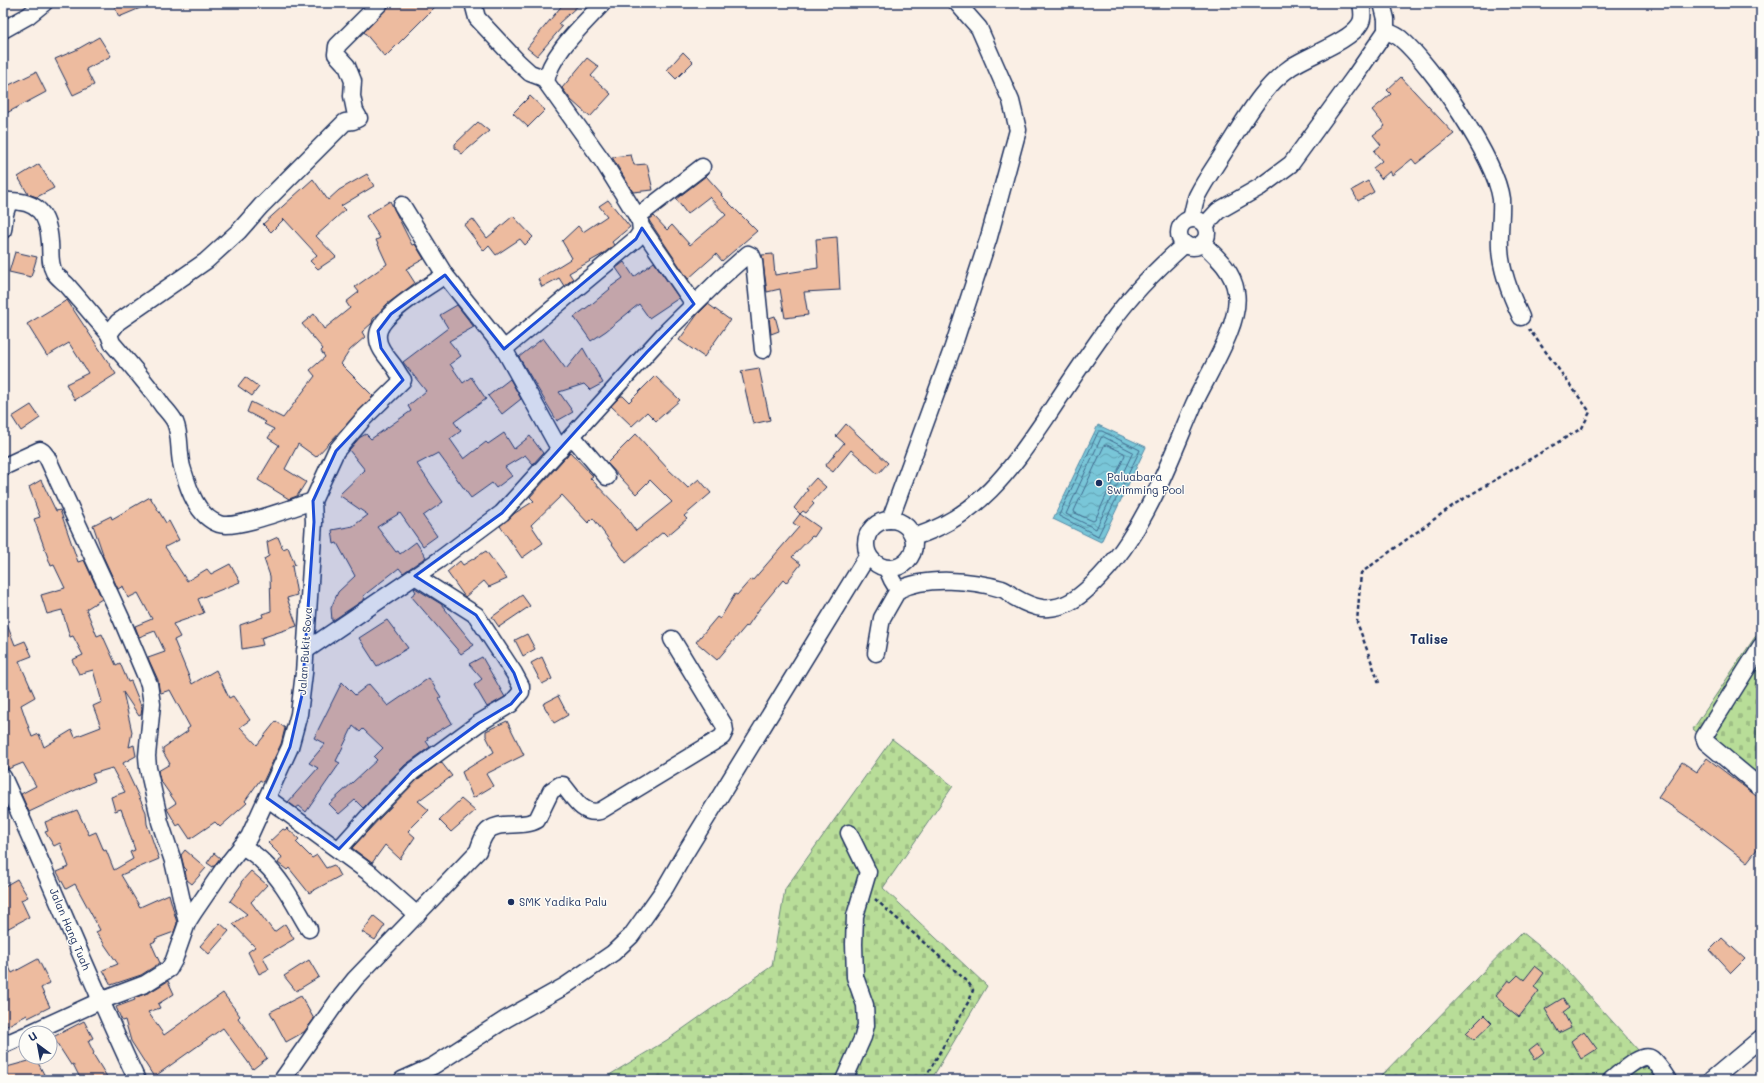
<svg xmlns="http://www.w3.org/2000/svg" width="1764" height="1083" font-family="Mali,sans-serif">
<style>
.cemetery{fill:url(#cemetery-stones);stroke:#6a867b}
.water{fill:url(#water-waves);stroke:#538aa7}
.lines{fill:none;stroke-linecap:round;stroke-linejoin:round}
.shore{stroke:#416b8f;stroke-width:1}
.building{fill:#edbb9f;stroke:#1b2f5e}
.minor-casing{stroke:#1b2f5e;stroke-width:19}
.path{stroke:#1b2f5e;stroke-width:2.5;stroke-dasharray:4 3;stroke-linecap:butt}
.minor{stroke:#fdfcf7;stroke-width:16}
.marked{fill:#1d4ed8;fill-opacity:0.2;stroke:#1d4ed8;stroke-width:3;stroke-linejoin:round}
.poi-dot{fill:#1b2f5e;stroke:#fdfcf7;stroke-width:1.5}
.labels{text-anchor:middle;stroke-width:3;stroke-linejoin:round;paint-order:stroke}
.poi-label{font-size:11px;fill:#1b2f5e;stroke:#fdfcf7;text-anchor:start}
.street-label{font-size:11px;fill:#1b2f5e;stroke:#fdfcf7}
.quarter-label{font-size:13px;font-weight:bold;fill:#1b2f5e;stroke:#fdfcf7}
</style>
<defs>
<pattern id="cemetery-stones" width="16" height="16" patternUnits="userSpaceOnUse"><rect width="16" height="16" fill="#b8dd98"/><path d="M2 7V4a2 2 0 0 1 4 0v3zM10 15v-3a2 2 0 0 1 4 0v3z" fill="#9ebe85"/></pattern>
<pattern id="water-waves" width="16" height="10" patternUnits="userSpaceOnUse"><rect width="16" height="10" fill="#79c6d8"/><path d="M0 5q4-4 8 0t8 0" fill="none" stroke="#62a1b2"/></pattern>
</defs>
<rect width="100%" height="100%" fill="#faefe5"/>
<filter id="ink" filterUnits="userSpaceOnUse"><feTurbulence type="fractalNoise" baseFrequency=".025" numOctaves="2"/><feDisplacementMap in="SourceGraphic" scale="8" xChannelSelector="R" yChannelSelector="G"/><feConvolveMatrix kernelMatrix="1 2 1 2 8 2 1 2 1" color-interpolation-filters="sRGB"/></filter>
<g filter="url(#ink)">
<g class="cemetery">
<path d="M1761 628V786L1693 729Z"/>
<path d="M892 739 953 786 883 888 987 986 931 1080H601L667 1040 772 966 785 889Z"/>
<path d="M1522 932 1560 963 1665 1080H1377Z"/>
</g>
<path class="water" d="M1098 425 1146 447 1101 542 1053 519Z"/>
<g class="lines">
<g class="shore">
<path d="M1099 431H1102L1140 450 1098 536 1059 516Z"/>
<path d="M1104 437 1133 452 1096 529 1066 514 1101 438Z"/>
<path d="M1107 445 1124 453 1125 455 1095 520 1093 521 1075 513 1074 511 1104 446Z"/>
</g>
</g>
<g class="building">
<path d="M113 3H152L119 17Z"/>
<path d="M392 3H439L385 57 364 32Z"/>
<path d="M564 3H581L558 24 562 27 537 56 527 48Z"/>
<path d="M99 37 111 56 86 69 94 85 73 95 55 59 76 50Z"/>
<path d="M683 52 693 62 676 79 667 70Z"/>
<path d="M587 58 599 67 591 76 611 94 590 117 571 100 562 88Z"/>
<path d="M36 72 46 92 3 115V88Z"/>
<path d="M1401 77 1454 134 1416 164 1412 159 1392 175 1390 171 1381 179 1373 168 1382 161 1374 151 1381 145 1373 135 1385 126 1372 110 1391 94 1387 90Z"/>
<path d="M530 96 545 110 528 127 513 113Z"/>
<path d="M478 122 489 131 462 154 455 148V144Z"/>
<path d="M631 155 634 165 647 164 653 190 633 192 612 157Z"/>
<path d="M39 164 54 188 37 197 28 194 18 177Z"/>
<path d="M367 174 374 186 341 206 345 210 316 236 336 257 318 269 310 261 317 255 284 219 271 232 263 224 313 179 328 200 339 190Z"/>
<path d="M706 176 722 194 721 195 757 231 722 261 716 254 688 279 650 222 649 220 654 216 667 230 672 225 690 245 726 215 709 197 687 214 676 199Z"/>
<path d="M1368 181 1374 192 1358 201 1352 190Z"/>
<path d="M608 200 630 227 612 242 614 245 603 254 569 273 573 279 564 286 559 278 542 287 538 279 572 258 562 241 578 226 583 232 607 216 599 206Z"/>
<path d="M390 201 412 245 415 244 424 259 406 269 415 283 387 304 373 319 372 323 362 332 365 337 350 350 341 364 373 396 316 457 298 444 285 469 306 482 297 496 289 499 258 480 279 445 268 438 274 429 264 424 266 422 247 412 251 402 283 418 315 376 310 370 325 357 321 351 323 349 302 324 314 314 324 329 350 308 346 302 359 292 355 287 387 264 376 240 380 238 366 216Z"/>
<path d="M513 216 533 237 525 245 520 239 496 255 489 246 484 251 464 225 473 219 487 238Z"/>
<path d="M837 237 840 290 804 292 808 315 785 318 780 289 767 292 762 255 773 254 775 275 818 268 816 239Z"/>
<path d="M15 252 37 257 31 277 9 272Z"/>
<path d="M624 262 634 277 654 262 679 298 649 318 639 304 606 331 591 341 574 317 593 303 610 289 609 288 623 278 616 268Z"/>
<path d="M67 300 116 374 75 400 66 384 88 373 69 343 47 356 27 324Z"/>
<path d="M708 304 730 320 704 357 679 340 697 315Z"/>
<path d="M457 305 474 327 449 341 461 356 450 364 463 383 471 377 486 399 454 422 461 431 450 439 464 459 486 442 488 444 504 433 514 449 530 436 543 453 533 464 525 455 505 467 512 476 496 488 492 483 471 498 438 453 417 464 443 502 423 516 437 536 423 546 400 513 377 527 396 552 398 551 400 554 416 542 426 557 403 573 399 568 363 596 365 599 332 621 331 608 338 592 355 576 337 543 334 544 332 530 353 526 368 515 339 495 365 470 349 450 359 438 366 434 371 439 411 411 408 406 426 391 403 362 448 328 440 315Z"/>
<path d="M775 316 779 331 771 334 769 318Z"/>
<path d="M543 338 566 369 583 348 603 383 590 390 584 384 559 392 573 412 557 421 519 357Z"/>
<path d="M759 368 770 420 753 424 741 371Z"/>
<path d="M655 376 680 400 656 421 647 412 632 426 611 406 621 396H623L629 402Z"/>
<path d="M245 377 259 387 252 396 238 386Z"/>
<path d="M510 379 521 399 502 414 488 396Z"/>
<path d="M31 405 40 418 21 431 12 417Z"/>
<path d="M846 424 888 463 878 474 851 450 833 472 825 466 844 443 836 436Z"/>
<path d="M636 434 668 469 688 488 699 479 711 493 684 516 687 519 667 536 663 532 626 563 593 518 588 523 562 495 531 525 543 543 522 558 500 526 515 513 534 501 530 497 570 452 593 476 590 478 619 508 636 531 672 502 650 480 636 494 607 463Z"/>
<path d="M816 478 826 487 812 502 814 504 806 513 803 511 800 514 794 508 808 490 806 489Z"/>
<path d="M41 480 56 511 60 510 78 562 84 560 102 599 86 609 97 636 102 634 116 665 120 663 128 682 131 681 142 708 141 715 139 716 123 692 132 732 129 747 134 745 136 756 123 763 146 812 147 824 159 859 121 875 140 907 169 894 177 923 174 932 155 939 156 941 151 943 160 963 141 975 111 985 103 970 118 964 96 932 100 930 75 884 66 889 57 872 69 867 60 843 54 846 45 832 48 831 45 822 77 810 89 835 96 832 104 851 106 850 114 870 133 859 130 852 135 850 121 809 115 811 111 797 125 792 112 768 92 774 95 781 29 812 21 794 36 786 23 763 8 769 3 755V617H4L15 645 25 641 32 656 19 661 35 697 21 705 32 737 39 734 44 747 72 730 75 737 101 727 93 706 102 702 93 670 79 674 72 660 83 655 73 636 70 637 62 610 47 614 41 595 65 588 54 565 51 566 34 519 40 517 29 487Z"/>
<path d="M150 497 166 523 169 521 179 540 165 547 187 581 207 569 211 574 230 564 240 582 198 599 204 613 173 624 180 637 174 640 192 684 216 670 229 698 233 696 250 720 240 727 257 745 276 721 285 728 281 744 263 782 260 780 245 801 247 803 220 827 215 822 190 839 180 824 177 826 167 809 176 803 160 780 158 771 170 764 163 752V748L188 731 187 729 190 727 170 690 161 693 159 689 158 680 148 658 165 652 155 631 139 637 135 626 152 619 138 593 128 598 123 586 118 589 102 554H103L93 525 111 516 112 519Z"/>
<path d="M800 514 820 528 814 537 812 536 792 557 801 564 786 583 783 580 760 608 747 627 746 626 717 660 696 642 717 617 720 619 735 594 737 595 751 579 753 580 799 527 793 523Z"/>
<path d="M278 537 283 549 288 547 295 565 292 566 297 595 287 598 297 626 261 638 263 645 242 649 240 625 263 617 262 614 271 611 270 576 264 559 269 556 267 542Z"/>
<path d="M486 551 507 579 489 587 484 581 465 597 447 572 460 561 463 565Z"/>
<path d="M415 588 441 604 474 645 461 654 411 596 416 592 414 589Z"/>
<path d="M522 595 530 606 499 627 492 617Z"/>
<path d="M387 620 408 648 377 666 359 638Z"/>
<path d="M527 634 535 649 523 656 515 640Z"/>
<path d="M482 657 505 697 487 707 474 685 482 679 469 664Z"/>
<path d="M542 657 552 679 542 684 531 663Z"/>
<path d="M429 678 441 697 438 699 452 723 427 738 428 740 426 741 430 747 405 765 363 808 355 800 339 814 329 804 377 760 374 757 383 748 363 729 360 732 353 726 336 761 340 763 306 812 299 806 296 808 288 802 318 768 309 763 325 744 314 738 342 682 355 695 369 684 388 706Z"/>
<path d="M558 696 568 715 554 723 543 704Z"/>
<path d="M507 721 524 755 486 774 493 786 473 798 462 772 494 752 486 736V731Z"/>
<path d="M1707 758 1755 795 1761 797V844L1747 862 1696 823 1658 797 1682 762 1697 772Z"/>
<path d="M441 762 452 776 418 801 429 810 408 831 415 837 400 859 385 845 372 863 352 848 381 817 418 779Z"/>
<path d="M461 799 475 811 451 832 439 820Z"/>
<path d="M287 828 299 839 296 842 312 858 317 855 326 868 334 865 340 876 309 893 289 868 287 870 278 863 282 857 268 843 283 829 285 830Z"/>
<path d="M185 850 206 868 192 884 187 880 185 872 187 870 184 867 181 855Z"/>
<path d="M214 853 220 858 213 867 207 863Z"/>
<path d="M251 871 267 885 251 902 274 932 285 924 294 939 263 957 269 969 259 974 248 952 255 947 233 924 247 914 230 901 242 884 241 882Z"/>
<path d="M17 879 28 897 21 900 29 917 3 931V887Z"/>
<path d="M374 916 385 925 375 940 362 932Z"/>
<path d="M220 923 229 931 209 954 200 946Z"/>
<path d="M1722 938 1745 959 1731 973 1710 950Z"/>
<path d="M3 955 12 973 38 959 50 983 41 988 50 1007 28 1018 27 1015 3 1028Z"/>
<path d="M309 960 319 977 296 991 284 976Z"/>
<path d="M1535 966 1544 973 1534 987 1539 991 1519 1017 1504 1005 1505 1003 1496 995 1508 980 1511 982 1518 975 1524 980Z"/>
<path d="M168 981 174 994 158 1004 160 1008 148 1012 164 1035 223 993 240 1016 238 1018 267 1058 253 1069 223 1028 154 1077 131 1041 125 1020 122 1021 116 1007 135 1000 134 998 150 992Z"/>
<path d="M301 996 314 1019 304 1032 286 1042 270 1012Z"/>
<path d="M1563 998 1569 1008 1563 1012 1571 1027 1559 1033 1545 1009Z"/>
<path d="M1484 1015 1492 1023 1474 1040 1466 1033Z"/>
<path d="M84 1021 93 1038 88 1041 94 1053 93 1054 109 1080H81L73 1064 71 1065 53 1037Z"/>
<path d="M1584 1031 1597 1049 1581 1059 1571 1041Z"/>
<path d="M1538 1043 1544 1052 1535 1059 1529 1050Z"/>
<path d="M36 1059 47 1080H3V1068Z"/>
</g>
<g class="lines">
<defs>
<g id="minor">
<path d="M473 3 477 18 518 62 530 73 546 79"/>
<path d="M3 30 28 16 44 3"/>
<path d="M1386 31C1391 33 1396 35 1400 38 1431 64 1496 159 1501 199 1502 215 1499 231 1500 248 1501 271 1511 296 1521 317"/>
<path d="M3 200 9 201 5 214 3 230"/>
<path d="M9 201C38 201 48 214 50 242 51 252 49 263 54 272 57 277 63 281 67 285 81 301 95 318 109 334"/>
<path d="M402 205 445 275 504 349 560 450"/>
<path d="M637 217 702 167"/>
<path d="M1191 219C1193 212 1194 203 1197 196 1205 180 1216 165 1226 149 1245 120 1262 87 1291 67 1309 55 1350 41 1360 24 1364 18 1362 9 1361 3"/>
<circle cx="1193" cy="233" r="14"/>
<path d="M1205 225 1218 211 1260 187 1291 164 1355 76 1386 31V19L1382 3"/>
<path d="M642 228 694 304"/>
<path d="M504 349 636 239 641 232 640 221 604 163 546 82C550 54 584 24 603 3"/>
<path d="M572 436 607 477"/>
<path d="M3 467 40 450 43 452 47 457 121 618 149 684 152 704 147 756 148 768 160 822 173 861 187 923"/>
<path d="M313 501C293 507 236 530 219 524 196 516 188 487 182 467 178 452 181 436 175 422 172 416 166 410 162 405 147 383 129 363 112 343L109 334 118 322 206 261 239 231 261 206 345 122 353 121 359 118 355 111 352 96 353 81 347 66 336 54 337 46 380 3"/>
<circle cx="890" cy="544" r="24"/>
<path d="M890 520 953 347 989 237 1018 130 1011 101 979 28 957 3"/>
<path d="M914 537C979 516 1009 472 1046 418 1067 386 1088 354 1111 323 1132 293 1158 268 1185 244"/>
<path d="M898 590C926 576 972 580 1002 589 1006 590 1010 594 1014 597 1021 601 1034 607 1042 608 1047 609 1058 607 1063 605 1085 598 1117 559 1129 540 1157 498 1174 450 1194 404 1207 375 1242 323 1236 292 1233 271 1217 257 1202 243"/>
<path d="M1761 646 1704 737 1706 742 1761 788"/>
<path d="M305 651 439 560 502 513 666 332 722 277 748 254 752 256 754 261 763 350"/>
<path d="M876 653 882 618 898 590 892 580 887 569"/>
<path d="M3 777C49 877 90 980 137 1080"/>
<path d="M267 798 371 874 417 915"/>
<path d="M242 846C250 851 258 856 264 863 284 882 295 906 309 929"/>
<path d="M339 849 374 810 412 772 479 723 511 704 521 692V686L514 673 476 615 415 576"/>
<path d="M30 1033 100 1001 145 984 169 969 174 960 187 923 194 912 222 871 249 837 290 747 299 714 304 673 314 522 313 501 336 451 364 418 403 380C399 375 397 370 393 365 387 357 378 348 378 338 375 316 428 287 445 275"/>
<path d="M3 1045 26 1035"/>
<path d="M282 1080 339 999 355 979 478 851C480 845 482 838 486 833 496 819 522 829 537 820L551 791 560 785H563C573 797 583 816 600 811L722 737 725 731 724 725 672 639"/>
<path d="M402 1080 433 1066 506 1019 565 986 613 953 631 936 641 922 665 888 684 855 868 555"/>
<path d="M844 1080 863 1037 866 1025 865 1005 855 977 854 944 855 916 868 872 849 833"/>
<path d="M1611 1080C1619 1074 1642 1051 1652 1059 1659 1065 1664 1074 1668 1080"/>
<path d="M1711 1080 1761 1038"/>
</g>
</defs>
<use href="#minor" class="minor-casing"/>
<g class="path">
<path d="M1750 3 1761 9"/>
<path d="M1379 683 1357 622 1361 573 1455 504 1582 428 1590 412 1529 329"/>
<path d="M875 899 968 982 973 990 970 999 924 1080"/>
</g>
<use href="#minor" class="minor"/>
</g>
</g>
<path class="marked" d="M642 228 694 304 647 352 502 513 415 576 476 615 514 673 521 692 511 704 479 723 412 772 339 849 267 798 290 747 302 695 314 522 313 501 336 451 403 380 381 348 378 331 391 314 445 275 504 349 636 239Z"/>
<g class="poi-dot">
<circle cx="1099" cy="483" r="4"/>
<circle cx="511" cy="902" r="4"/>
</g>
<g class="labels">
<g class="poi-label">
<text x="1107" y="481">Paluabara<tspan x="1107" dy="13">Swimming Pool</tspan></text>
<text x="519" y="906">SMK Yadika Palu</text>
</g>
<g class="street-label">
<text transform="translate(305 651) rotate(-86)" y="4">Jalan Bukit Sova</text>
<text transform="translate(70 929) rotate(67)" y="4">Jalan Hang Tuah</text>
</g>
<g class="quarter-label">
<text x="1429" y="644">Talise</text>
</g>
</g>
<rect width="1764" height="1083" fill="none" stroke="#fdfcf7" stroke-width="16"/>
<rect x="8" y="8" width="1748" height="1067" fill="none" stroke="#1b2f5e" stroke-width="1.5" filter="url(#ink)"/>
<g transform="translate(38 1045) rotate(328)"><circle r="19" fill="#fdfcf7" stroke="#a3aaba"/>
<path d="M0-3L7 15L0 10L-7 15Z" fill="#1b2f5e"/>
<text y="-6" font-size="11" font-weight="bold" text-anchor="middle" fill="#1b2f5e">U</text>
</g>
</svg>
